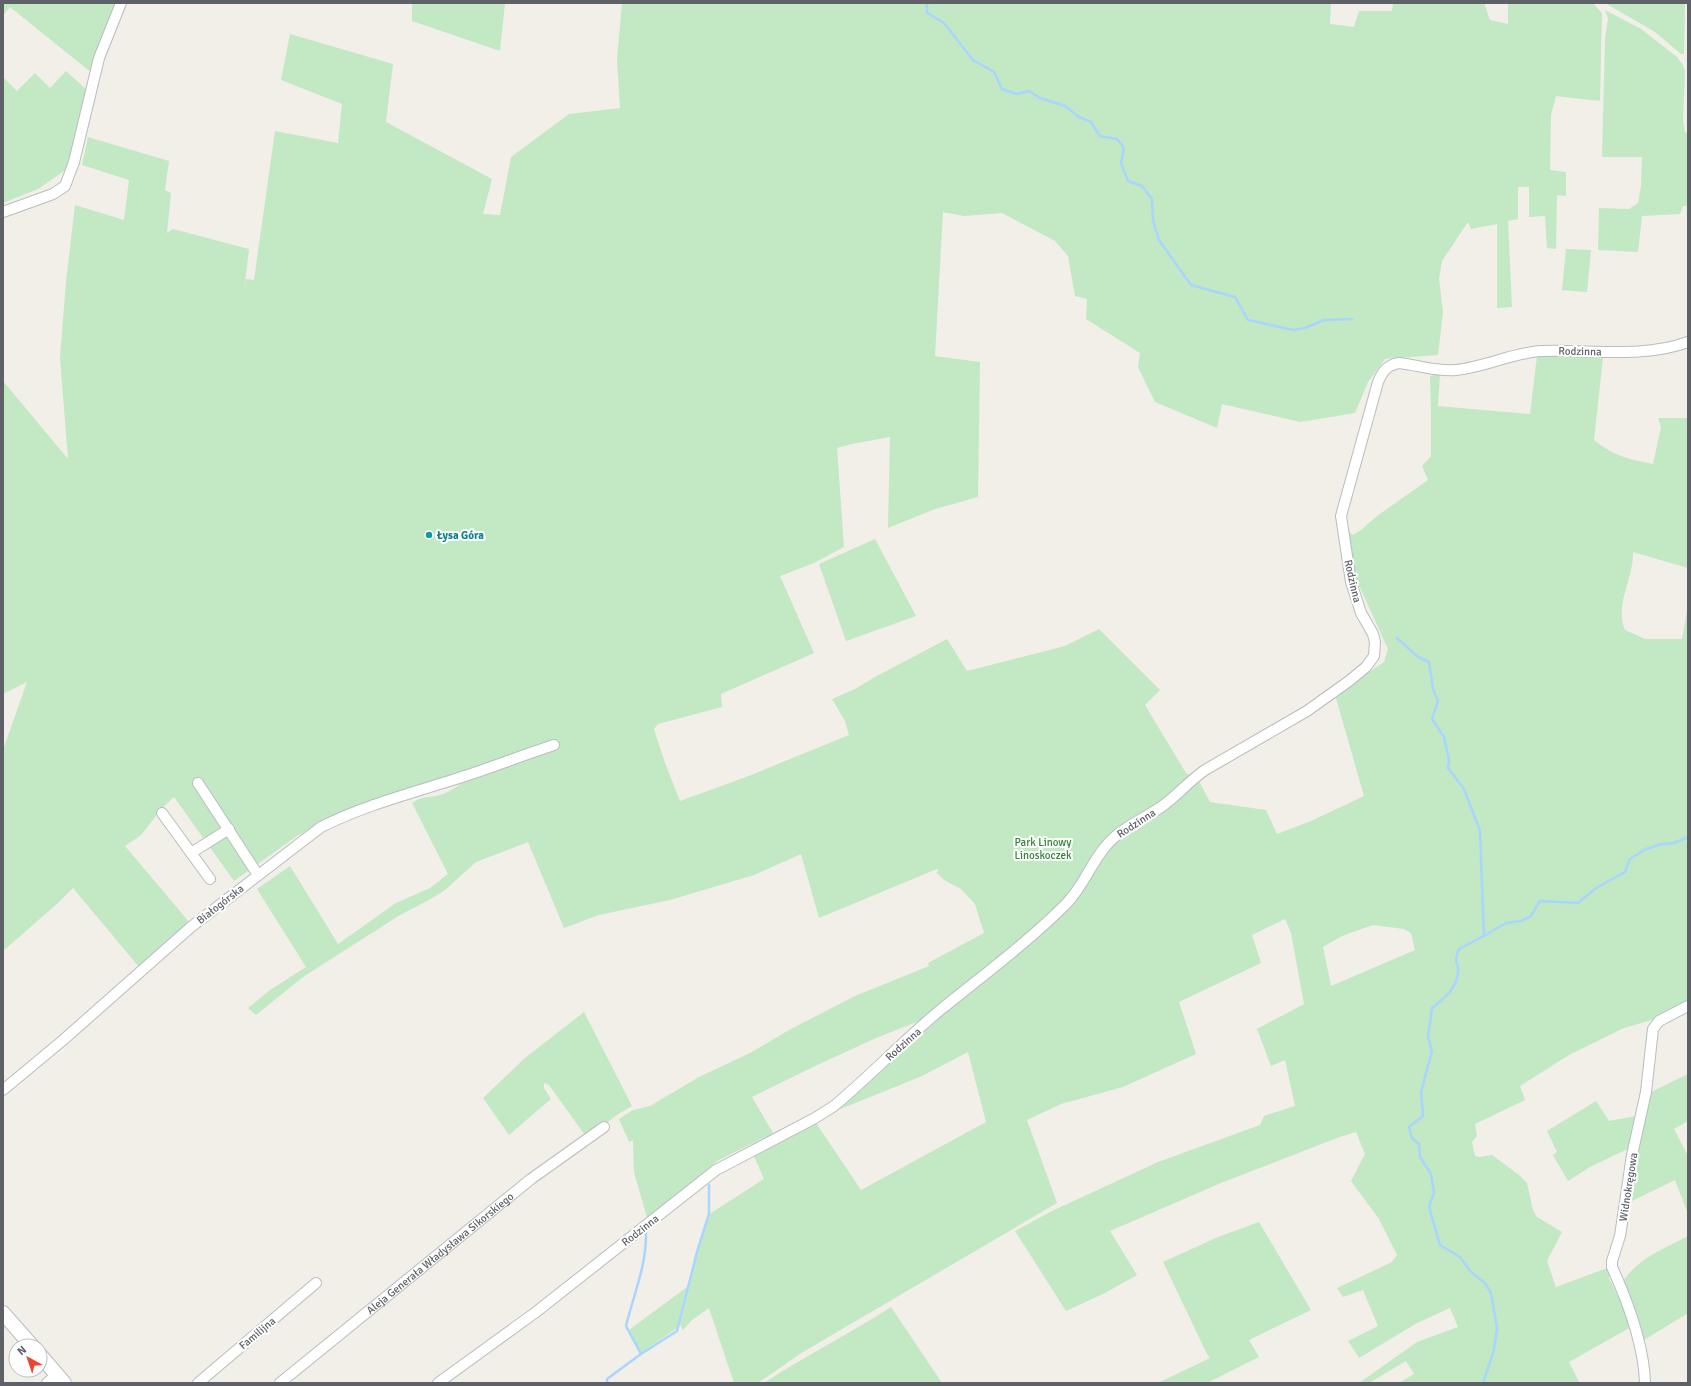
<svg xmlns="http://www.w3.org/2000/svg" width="1691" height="1386" font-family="Signika,sans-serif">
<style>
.green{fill:#c3e8c4;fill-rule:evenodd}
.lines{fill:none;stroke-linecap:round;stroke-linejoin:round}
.stream{stroke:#a8d6ff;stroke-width:2.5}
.street-casing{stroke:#b9bcc0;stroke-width:12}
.secondary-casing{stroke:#babdc2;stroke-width:16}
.street{stroke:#fff;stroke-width:10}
.secondary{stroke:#fff;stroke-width:14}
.culture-dot{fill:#0f9aa8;stroke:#fff;stroke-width:1.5}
.labels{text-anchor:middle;stroke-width:4;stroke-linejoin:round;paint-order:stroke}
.street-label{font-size:11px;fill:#5e6267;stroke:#fff}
.culture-label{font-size:11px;font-weight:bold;fill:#0d838f;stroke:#fff;text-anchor:start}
.park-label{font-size:11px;fill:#328239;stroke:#fff}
</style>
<rect width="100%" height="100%" fill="#f1efe7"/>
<g class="green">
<path d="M3 3H117L92 73 10 7 3 15Z"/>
<path d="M412 3H505L500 51 412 21Z"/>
<path d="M622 3H1331L1330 24 1354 27 1359 11H1392L1393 3H1484L1490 20 1508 24V3H1593L1602 13 1600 101 1556 96 1551 115 1550 170 1566 172V196L1557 195 1556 249 1547 248 1545 216 1529 217V187H1518V219L1508 221 1512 307 1497 308V224L1471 229 1468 222 1442 261 1439 279 1443 312 1438 355 1385 359 1368 382 1355 413 1300 422 1222 404 1217 428 1155 402 1138 367 1140 353 1086 319 1087 299 1075 296 1068 256 1055 241 1002 213 964 216 943 212 935 356 980 362 978 497 935 509 888 528 890 437 852 444 837 448 844 547 814 563 780 576 814 653 721 694 722 707 658 724 654 729 665 763 680 801 746 777 849 735 845 721 832 699 855 689 875 677 947 639 967 671 1065 646 1099 629 1160 690 1145 705 1186 773 1199 781 1210 802 1266 810 1277 834 1311 821 1364 796 1336 698 1360 678 1384 662 1388 649 1352 570 1348 531 1353 535 1361 530 1377 516 1428 480 1422 466 1431 456V412L1430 376 1440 374 1438 406 1530 414 1537 356 1543 355 1603 357 1594 440C1614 456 1628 459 1653 464L1661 427 1658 418H1688V568L1633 552C1634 578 1614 605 1625 630L1645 639H1682L1688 605V1004L1669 1015 1624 1028 1569 1055 1520 1086 1525 1100 1475 1124 1477 1136 1472 1142 1475 1156 1480 1157 1492 1155 1519 1175 1527 1183 1533 1210 1537 1217 1562 1232 1547 1261 1556 1287 1610 1267 1609 1278 1624 1309 1631 1327 1569 1362 1579 1382 1573 1383H1399L1414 1374 1406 1361 1369 1383H1359L1417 1342 1458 1327 1450 1308 1417 1323 1359 1358 1348 1341 1378 1326 1363 1290 1343 1297 1337 1288 1392 1262 1397 1255 1379 1219 1351 1181 1365 1154 1356 1132 1337 1138 1221 1183 1110 1231 1137 1275 1105 1293 1066 1311 1015 1231 1052 1211 1158 1162 1260 1125 1264 1116 1295 1106 1285 1060 1271 1066 1257 1029 1304 1004 1291 933 1285 919 1252 935 1261 963 1179 1002 1196 1054 1123 1087 1061 1104 1027 1120 1057 1203 803 1352 758 1383H734L709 1308 692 1320 683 1330 680 1325 698 1250 711 1213 764 1179 753 1154 816 1123 861 1190 986 1122 968 1052 922 1076 833 1112 912 1043 959 1000 927 1018 876 1038 815 1066 752 1097 773 1133 717 1161 648 1221 634 1172 633 1140 629 1142 619 1119 633 1110 650 1106 699 1077 750 1053 789 1030 855 996 929 966 928 963 984 933 975 904 961 889 944 880 936 872 939 871 937 869 819 918 801 854 754 875 670 900 599 915 564 928 528 842 476 862 445 890 429 900 400 915 303 977 256 1015 248 1008 270 990 306 967 257 889 290 866 338 944 396 903 430 888 448 874 412 803C423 796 425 798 436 796 446 794 457 787 465 781L461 774 339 814 297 836 234 881 174 797 163 807 141 835 125 846 190 923 139 967 73 888 58 903 3 951V750L27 682 3 694V381L68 459 60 358 66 282 75 205 124 220 129 180 82 165 88 137 169 161 165 190 171 193 167 233 173 229 249 249 244 291 246 279 254 280 275 131 338 143 342 104 281 80 290 34 393 64 386 122 492 179 483 214 500 215 511 157 569 114 620 108 617 59ZM1373 925 1404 929 1411 933 1415 950 1331 986 1323 947 1342 936Z"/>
<path d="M1605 3H1685L1684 54H1681L1655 32Z"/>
<path d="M1605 10 1641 29 1677 57 1683 65 1685 72 1683 120 1685 132 1688 134V206H1683L1680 214 1642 216 1638 252 1598 250 1599 208 1629 209 1638 203 1641 186 1642 157H1602L1605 39 1608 18Z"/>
<path d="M66 71 88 91 72 161 64 171 38 189 3 203V77L17 91 35 73 50 88Z"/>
<path d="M1566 249 1591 250 1587 292 1562 290Z"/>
<path d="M875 539 916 616 846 641 819 564Z"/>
<path d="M584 1012 632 1106 618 1114 587 1138 549 1085 544 1083V1088L551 1099 509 1135 483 1098 525 1058Z"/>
<path d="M1688 1074V1121L1674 1129 1688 1156V1214L1675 1180 1632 1201 1638 1144 1590 1167 1568 1181 1553 1155 1557 1152 1547 1131 1596 1101 1609 1121 1646 1114 1647 1094Z"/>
<path d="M1259 1222 1311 1310 1249 1340 1259 1357 1207 1383H1158L1210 1358 1207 1354 1163 1262 1218 1237Z"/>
<path d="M1688 1236V1313L1641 1342 1624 1280C1640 1257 1664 1249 1688 1236Z"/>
<path d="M687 1287 677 1328 641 1353 629 1330Z"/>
<path d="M891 1307 942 1383H764C805 1356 849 1334 891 1307Z"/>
</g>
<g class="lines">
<g class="stream">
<path d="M927 3V13L944 23 973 60 994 72 1002 89 1016 94 1029 91 1040 98 1065 106 1079 117 1091 122 1100 136 1117 139 1124 148 1121 163 1128 181 1142 186 1152 199 1153 220 1159 240 1191 285 1235 297 1248 320 1293 330 1305 328 1324 320 1352 319"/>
<path d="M1397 638 1418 657 1429 662 1433 689 1438 701 1432 719 1444 737 1449 760 1448 768 1464 789 1480 831 1484 936 1459 949C1453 964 1459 962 1458 973 1456 990 1444 998 1432 1008L1428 1037 1432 1051 1421 1092 1423 1116 1409 1127 1412 1138 1419 1144 1420 1157 1431 1174 1434 1193 1429 1207 1440 1245 1460 1257 1471 1272 1484 1282 1491 1293 1497 1328 1494 1350 1483 1383"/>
<path d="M1484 936 1506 923 1521 921 1531 916 1540 901 1578 903 1596 888 1625 872 1630 859 1646 849 1662 844 1674 843 1688 837"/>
<path d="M641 1354 677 1331 697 1252 709 1214V1185"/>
<path d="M607 1383V1379L641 1354 626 1326C634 1293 647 1265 646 1230"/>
</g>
<defs>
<g id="street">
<path d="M3 212 53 194 65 186 74 162 99 58 121 3"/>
<path d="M198 783 258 875"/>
<path d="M162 813 210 879"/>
<path d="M191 853 229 829"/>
<path d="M3 1090 62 1041 191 927 321 827C369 803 420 791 471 774 498 765 526 754 554 745"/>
<path d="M47 1383 57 1375"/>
<path d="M198 1383 316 1283"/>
<path id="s1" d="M280 1383 531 1179 604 1127"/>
<path d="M438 1383 536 1312 716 1170 815 1118 834 1106C870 1076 903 1041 939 1011 982 976 1027 943 1066 904 1083 887 1090 865 1105 847 1120 828 1142 820 1161 807 1177 796 1189 781 1205 770L1307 711 1349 681 1366 667 1374 656 1375 642 1373 634 1361 613 1351 582 1341 516 1378 382C1382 372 1387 365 1399 363 1418 365 1436 372 1456 370 1485 367 1515 352 1542 351 1591 349 1641 359 1688 342"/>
<path d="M1645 1383C1644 1346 1627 1300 1612 1267V1261L1620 1236 1632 1155 1646 1092 1653 1029 1659 1021 1688 1006"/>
</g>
<g id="secondary">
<path d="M3 1313 32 1346"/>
<path d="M40 1355 64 1383"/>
</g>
</defs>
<use href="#street" class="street-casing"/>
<use href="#secondary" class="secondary-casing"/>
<use href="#street" class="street"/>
<use href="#secondary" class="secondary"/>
</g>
<circle class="culture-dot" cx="429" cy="535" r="4"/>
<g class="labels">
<g class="street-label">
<text transform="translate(1580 351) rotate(1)" y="4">Rodzinna</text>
<text transform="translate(1353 581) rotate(77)" y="4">Rodzinna</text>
<text transform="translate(1136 823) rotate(-33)" y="4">Rodzinna</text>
<text transform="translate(220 904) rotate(-38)" y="4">Białogórska</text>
<text transform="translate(903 1044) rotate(-42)" y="4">Rodzinna</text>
<text transform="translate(1628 1187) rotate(-81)" y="4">Widnokręgowa</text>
<text transform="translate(640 1230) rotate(-38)" y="4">Rodzinna</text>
<text dy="4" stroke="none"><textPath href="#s1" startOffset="206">Aleja Generała Władysława Sikorskiego</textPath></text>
<text transform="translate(257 1333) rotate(-40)" y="4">Familijna</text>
</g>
<g class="culture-label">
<text x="437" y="539">Łysa Góra</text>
</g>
<g class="park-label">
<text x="1043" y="846">Park Linowy<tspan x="1043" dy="13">Linoskoczek</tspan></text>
</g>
</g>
<rect width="1691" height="1386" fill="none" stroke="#5e6267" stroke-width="8"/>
<g transform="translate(28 1358) rotate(320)"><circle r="19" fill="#ffffff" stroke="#bfc0c2"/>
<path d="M0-3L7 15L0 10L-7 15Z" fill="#ee4530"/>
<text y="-6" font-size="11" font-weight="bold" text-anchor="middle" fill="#5e6267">N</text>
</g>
</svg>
